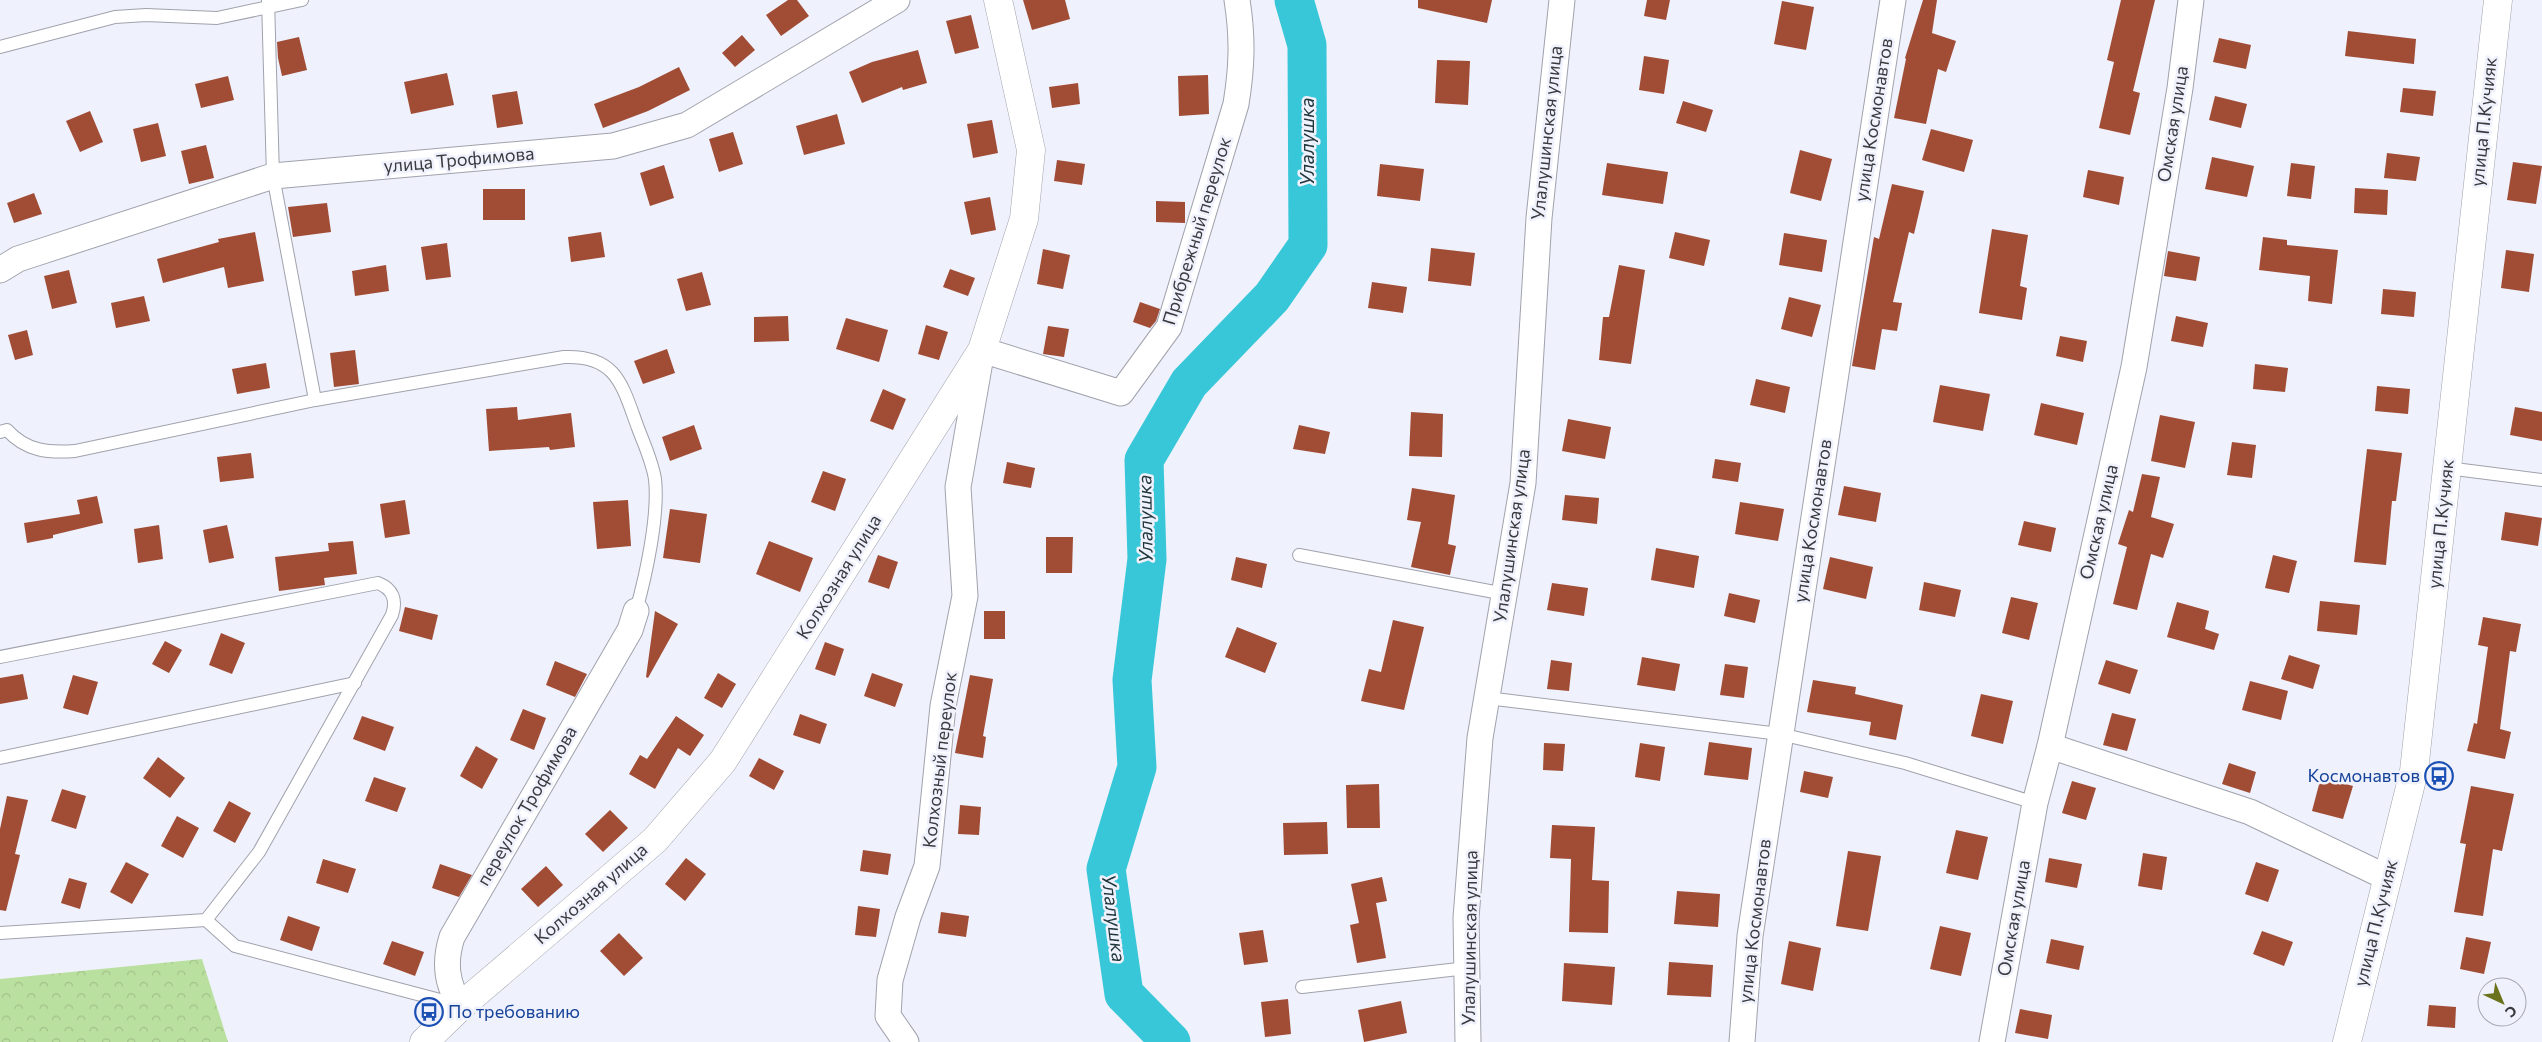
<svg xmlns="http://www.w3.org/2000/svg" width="2542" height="1042" font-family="Commissioner,sans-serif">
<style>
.forest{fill:url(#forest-crowns)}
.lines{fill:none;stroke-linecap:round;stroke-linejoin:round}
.river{stroke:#37c7d8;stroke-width:39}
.building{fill:#a14c35}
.service-casing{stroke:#a0a2ac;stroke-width:14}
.minor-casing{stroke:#a0a2ac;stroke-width:27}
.tertiary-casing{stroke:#a0a2ac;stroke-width:29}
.service{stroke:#fff;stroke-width:12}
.minor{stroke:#fff;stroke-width:25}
.tertiary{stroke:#fff;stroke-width:28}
.labels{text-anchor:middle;stroke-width:5;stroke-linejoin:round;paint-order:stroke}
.street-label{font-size:18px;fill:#3a3b3f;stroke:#eff1fc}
.transit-label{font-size:18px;fill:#164399;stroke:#eff1fc;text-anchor:end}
.water-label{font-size:19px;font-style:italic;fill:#1f363a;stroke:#eff1fc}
</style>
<defs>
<pattern id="forest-crowns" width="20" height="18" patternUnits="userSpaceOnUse" patternTransform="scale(1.25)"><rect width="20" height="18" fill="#bae09f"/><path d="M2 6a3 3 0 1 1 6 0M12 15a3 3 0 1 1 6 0" fill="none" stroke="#a1c18a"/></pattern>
</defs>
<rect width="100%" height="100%" fill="#eff1fc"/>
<path class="forest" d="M202 959 228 1042H0V979Z"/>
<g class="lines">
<path class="river" d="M1171 1042 1124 994 1106 869 1137 767 1132 680 1147 559 1144 460 1189 383 1272 297 1308 245 1307 45 1294 0"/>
</g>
<g class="building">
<path d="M788 0H797L809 16 781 36 766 15Z"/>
<path d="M1023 0H1065L1070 19 1032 30Z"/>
<path d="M1418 0H1492L1487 23 1418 8Z"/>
<path d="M1647 0H1670L1666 20 1644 16Z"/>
<path d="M1923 0H1937L1932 33 1956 41 1946 72 1938 69 1926 124 1894 118 1906 59 1905 58Z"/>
<path d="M2121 0H2155L2133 91 2140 93 2130 135 2099 128 2114 62 2107 60Z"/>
<path d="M1782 1 1814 7 1806 50 1774 44Z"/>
<path d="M971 15 979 48 955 54 946 21Z"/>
<path d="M2348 31 2416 39 2414 64 2345 56Z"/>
<path d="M742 35 755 50 735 67 722 53Z"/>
<path d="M299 37 307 70 282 76 278 58 277 42Z"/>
<path d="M2219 38 2251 45 2246 69 2213 62Z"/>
<path d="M918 50 927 83 903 90 902 87 862 103 849 72 872 62Z"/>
<path d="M1644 56 1669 60 1664 94 1639 90Z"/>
<path d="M1437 60 1470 61 1468 105 1435 103Z"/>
<path d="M679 67 690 90 648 111 603 128 594 104 639 87Z"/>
<path d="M447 73 454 105 411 114 404 82Z"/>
<path d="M1208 75 1209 114 1179 116 1178 76Z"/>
<path d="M228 76 234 100 201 108 195 84Z"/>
<path d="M1078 83 1080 104 1052 108 1049 87Z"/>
<path d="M2403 88 2436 91 2433 116 2400 112Z"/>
<path d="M517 91 523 124 497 128 492 95Z"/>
<path d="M2215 96 2247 104 2241 128 2209 120Z"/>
<path d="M1683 101 1713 110 1706 132 1676 123Z"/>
<path d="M90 111 103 142 80 152 66 121Z"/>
<path d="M837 114 845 144 804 155 796 126Z"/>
<path d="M992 120 998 153 973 158 967 124Z"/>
<path d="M158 123 166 156 141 162 133 129Z"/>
<path d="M1931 129 1973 140 1964 172 1922 160Z"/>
<path d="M733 132 743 164 719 172 709 139Z"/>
<path d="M206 145 214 178 189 184 181 151Z"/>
<path d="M1800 150 1832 159 1821 201 1790 193Z"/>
<path d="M2387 153 2420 157 2416 181 2384 178Z"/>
<path d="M2212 157 2254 166 2247 197 2205 189Z"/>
<path d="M1057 160 1085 164 1082 185 1054 181Z"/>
<path d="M2513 162 2542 166 2536 204 2507 200Z"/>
<path d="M1607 163 1668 172 1663 204 1602 195Z"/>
<path d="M2291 163 2315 166 2311 199 2287 196Z"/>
<path d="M1380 164 1424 169 1420 201 1377 196Z"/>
<path d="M664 165 674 198 650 206 640 173Z"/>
<path d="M2088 170 2124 177 2119 205 2083 197Z"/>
<path d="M1892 184 1924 191 1914 234 1909 232 1893 302 1902 303 1897 331 1882 329 1875 370 1852 366 1874 237 1879 239Z"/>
<path d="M2355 188 2388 190 2387 215 2354 213Z"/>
<rect x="483" y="189" width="42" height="31"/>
<path d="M34 193 42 214 14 223 7 203Z"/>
<path d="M990 197 996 230 971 235 964 202Z"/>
<path d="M1156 201 1185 202V223L1156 222Z"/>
<path d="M327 203 331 232 293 237 288 207Z"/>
<path d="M1992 229 2028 235 2020 286 2027 288 2022 320 1979 313Z"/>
<path d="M255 232 264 281 228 288 224 267 163 283 157 259 219 242 218 239Z"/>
<path d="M601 232 605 257 571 262 568 237Z"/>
<path d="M1675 232 1710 240 1704 266 1669 258Z"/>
<path d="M1784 233 1827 240 1822 272 1779 265Z"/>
<path d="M2263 237 2287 240V245L2338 250 2332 304 2308 301 2310 276 2259 270Z"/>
<path d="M447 243 451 277 426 280 421 247Z"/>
<path d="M1431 248 1475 253 1471 286 1428 281Z"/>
<path d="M1043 249 1070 255 1063 289 1037 284Z"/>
<path d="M2506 250 2534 254 2529 292 2501 288Z"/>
<path d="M2168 251 2200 257 2196 281 2164 276Z"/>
<path d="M386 265 389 291 355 296 352 271Z"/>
<path d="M1619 265 1645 270 1631 364 1599 360 1603 317H1609Z"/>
<path d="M950 269 975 278 968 296 943 287Z"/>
<path d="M69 270 77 303 52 309 44 276Z"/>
<path d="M702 272 711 305 686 311 677 279Z"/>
<path d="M1372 282 1407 287 1403 313 1368 308Z"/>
<path d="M2383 289 2416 292 2414 317 2381 314Z"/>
<path d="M144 296 150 321 116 328 111 303Z"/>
<path d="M1789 297 1821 305 1812 337 1781 329Z"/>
<path d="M1140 302 1160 309 1156 321 1150 328 1133 322Z"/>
<path d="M788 316 789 341 754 342V317Z"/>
<path d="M2176 316 2208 323 2203 347 2171 341Z"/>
<path d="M846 318 888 330 879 362 836 349Z"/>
<path d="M926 325 948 332 939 360 918 354Z"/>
<path d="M1048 326 1069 329 1064 357 1043 354Z"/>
<path d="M27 330 33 355 15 360 8 335Z"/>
<path d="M2060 336 2087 341 2083 362 2056 356Z"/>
<path d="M667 349 675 373 643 384 634 361Z"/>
<path d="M355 350 359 384 334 387 330 353Z"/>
<path d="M266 363 270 388 237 394 232 369Z"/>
<path d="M2255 364 2288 368 2285 392 2253 389Z"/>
<path d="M1756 379 1790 387 1785 413 1750 405Z"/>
<path d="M1940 385 1990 394 1983 431 1933 422Z"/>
<path d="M2377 386 2410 389 2408 414 2375 411Z"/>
<path d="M883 389 906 399 893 430 870 421Z"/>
<path d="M2041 403 2084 413 2077 445 2034 435Z"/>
<path d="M517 407 518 420 571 413 575 447 550 450 549 447 489 451 486 409Z"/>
<path d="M2515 407 2542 412V441L2510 435Z"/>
<path d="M1411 412 1443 414 1442 457 1409 456Z"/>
<path d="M2160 415 2195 422 2185 468 2151 461Z"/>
<path d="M1568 419 1611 427 1605 459 1562 451Z"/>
<path d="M694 425 702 449 670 461 662 437Z"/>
<path d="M1299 425 1330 432 1325 454 1293 449Z"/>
<path d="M2232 442 2256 445 2252 478 2227 475Z"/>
<path d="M2367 449 2402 453 2396 501H2392L2386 565 2354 562Z"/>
<path d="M251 453 254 478 220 482 217 457Z"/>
<path d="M1715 459 1741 463 1738 482 1712 478Z"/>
<path d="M1007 462 1035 468 1031 488 1003 483Z"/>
<path d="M823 471 846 479 835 511 811 502Z"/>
<path d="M2142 474 2160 477 2151 517 2174 524 2163 558 2151 554 2137 610 2113 604 2127 547 2118 544 2129 510 2133 512Z"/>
<path d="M1844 486 1881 493 1876 522 1838 515Z"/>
<path d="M1412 488 1455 495 1448 544 1456 546 1450 575 1411 567 1421 522 1407 520Z"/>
<path d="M1565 495 1599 498 1597 524 1562 520Z"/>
<path d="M97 496 103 523 53 535V538L27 543 24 523 80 514 77 500Z"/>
<path d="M405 500 410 534 385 538 380 504Z"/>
<path d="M628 500 631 546 597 549 593 502Z"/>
<path d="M1740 502 1784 509 1778 541 1735 534Z"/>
<path d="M670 509 707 514 700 563 663 558Z"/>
<path d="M2505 512 2542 518 2538 546 2501 540Z"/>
<path d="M2024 521 2056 528 2051 552 2018 545Z"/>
<path d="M159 525 163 559 138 563 134 529Z"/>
<path d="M227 525 234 558 209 563 203 530Z"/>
<path d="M1046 537H1073L1072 573H1046Z"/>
<path d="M353 541 357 574 324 578 325 585 279 591 275 557 329 551 328 543Z"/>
<path d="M769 541 813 558 800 592 756 574Z"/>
<path d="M1656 548 1699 556 1694 588 1651 580Z"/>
<path d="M878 555 898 562 889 589 868 582Z"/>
<path d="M2273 555 2297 561 2289 593 2265 588Z"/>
<path d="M1236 557 1267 564 1262 588 1231 580Z"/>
<path d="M1830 557 1873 567 1866 599 1823 589Z"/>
<path d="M1924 582 1961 590 1955 617 1919 610Z"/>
<path d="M1552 583 1588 588 1584 616 1547 610Z"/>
<path d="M1729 593 1760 600 1755 623 1724 616Z"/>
<path d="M2011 597 2038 603 2029 640 2002 633Z"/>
<path d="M2320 601 2360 605 2357 635 2317 631Z"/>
<path d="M2177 602 2209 611 2205 629 2219 634 2214 650 2167 637Z"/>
<path d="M405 607 438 615 432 640 399 631Z"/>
<path d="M655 611 678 624 648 678 646 677Z"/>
<rect x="984" y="611" width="21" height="28"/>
<path d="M2483 617 2521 624 2516 652 2510 651 2500 729 2511 732 2505 759 2467 751 2474 723 2477 724 2488 647 2478 645Z"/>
<path d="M1393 620 1424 627 1404 710 1361 701 1369 669 1381 672Z"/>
<path d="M1237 627 1277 643 1265 673 1225 657Z"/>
<path d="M221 633 245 643 232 674 209 665Z"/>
<path d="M165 641 182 650 169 673 152 664Z"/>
<path d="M825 642 844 649 835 676 815 669Z"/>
<path d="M2289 655 2320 665 2313 689 2281 679Z"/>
<path d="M1642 657 1680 664 1675 691 1637 685Z"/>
<path d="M1551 660 1572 663 1569 691 1547 689Z"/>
<path d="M2106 660 2138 670 2130 694 2098 684Z"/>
<path d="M555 661 587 674 575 697 546 685Z"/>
<path d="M1725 664 1748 667 1744 698 1720 695Z"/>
<path d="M718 673 736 684 722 708 704 698Z"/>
<path d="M872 673 903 684 895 707 864 696Z"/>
<path d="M23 674 28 699 0 704V678Z"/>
<path d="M73 675 98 682 88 715 63 708Z"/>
<path d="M970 675 993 679 983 736 986 737 983 758 955 753Z"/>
<path d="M1813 680 1856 687 1855 694 1903 705 1896 740 1869 735 1871 722 1807 712Z"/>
<path d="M2250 681 2288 691 2281 720 2242 710Z"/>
<path d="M1981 694 2013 701 2003 744 1971 736Z"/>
<path d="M523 709 546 718 534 750 510 740Z"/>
<path d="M2112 713 2136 719 2127 751 2103 745Z"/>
<path d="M800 714 827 724 820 744 793 735Z"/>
<path d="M362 716 394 727 385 751 353 739Z"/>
<path d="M676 716 704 735 690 756 678 748 655 789 629 774 640 755 647 759Z"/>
<path d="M1709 742 1752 748 1748 780 1704 775Z"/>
<path d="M1544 743 1565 744 1563 771 1543 770Z"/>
<path d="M1640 743 1665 747 1660 781 1635 777Z"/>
<path d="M476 746 498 759 482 789 460 776Z"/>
<path d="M158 757 185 778 170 798 143 778Z"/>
<path d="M759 758 784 771 774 790 749 776Z"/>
<path d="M2229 763 2256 772 2250 793 2222 784Z"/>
<path d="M1804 771 1833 777 1828 798 1800 792Z"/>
<path d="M374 777 406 788 397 812 365 801Z"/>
<path d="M2321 777 2353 786 2343 819 2312 811Z"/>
<path d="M2072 781 2096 788 2086 820 2062 813Z"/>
<path d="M1379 784 1380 828H1347L1346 785Z"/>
<path d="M2471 786 2514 794 2502 851 2493 849 2483 916 2454 912 2466 844 2460 843Z"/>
<path d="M62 789 86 796 76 829 51 821Z"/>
<path d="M7 796 28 800 15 854 20 855 6 911 0 910V829Z"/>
<path d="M229 801 251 813 235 843 213 831Z"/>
<path d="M960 805 981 807 979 835 958 834Z"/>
<path d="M610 810 628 828 603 852 585 834Z"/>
<path d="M177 816 199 828 183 858 161 846Z"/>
<path d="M1327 822 1328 854 1284 855 1283 823Z"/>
<path d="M1552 825 1595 827 1592 880 1609 881 1608 933 1569 932 1571 859 1550 858Z"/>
<path d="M1956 830 1988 837 1978 880 1946 873Z"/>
<path d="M863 850 891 854 888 875 860 871Z"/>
<path d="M1848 851 1881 856 1868 931 1836 926Z"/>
<path d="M2143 853 2167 857 2162 890 2138 886Z"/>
<path d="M686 858 706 874 685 901 665 884Z"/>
<path d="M2049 858 2082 864 2077 888 2045 882Z"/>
<path d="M323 859 356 869 348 893 316 883Z"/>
<path d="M126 862 149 874 132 904 110 892Z"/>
<path d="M2256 862 2279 870 2268 902 2245 894Z"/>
<path d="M440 864 472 875 459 897 432 888Z"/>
<path d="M546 866 563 885 538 907 521 889Z"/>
<path d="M1382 877 1387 901 1376 903 1386 958 1357 963 1350 925 1359 923 1351 884Z"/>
<path d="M69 878 87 883 80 909 61 903Z"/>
<path d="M1677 891 1720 894 1718 927 1674 924Z"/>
<path d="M858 906 880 909 876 937 855 935Z"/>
<path d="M941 912 969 916 966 937 938 933Z"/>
<path d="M288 916 320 927 312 951 280 940Z"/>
<path d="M1940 926 1971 933 1961 976 1930 969Z"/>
<path d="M1263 930 1268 962 1244 965 1239 933Z"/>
<path d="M2262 931 2293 942 2284 966 2253 954Z"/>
<path d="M619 933 643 958 624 976 600 951Z"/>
<path d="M2466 937 2491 942 2484 974 2460 969Z"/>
<path d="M2051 939 2084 946 2079 970 2046 963Z"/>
<path d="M392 941 424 952 415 976 383 964Z"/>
<path d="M1789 941 1821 948 1813 991 1781 984Z"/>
<path d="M1669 962 1713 965 1711 997 1667 995Z"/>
<path d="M1564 963 1615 967 1612 1005 1562 1001Z"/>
<path d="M1288 999 1291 1034 1265 1037 1261 1002Z"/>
<path d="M1401 1001 1407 1033 1364 1042 1358 1010Z"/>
<path d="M2429 1005 2456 1007 2455 1028 2427 1026Z"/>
<path d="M2020 1009 2052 1015 2048 1039 2015 1033Z"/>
</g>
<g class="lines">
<defs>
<g id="service">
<path d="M0 47 115 17 146 15 217 18 302 0"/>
<path d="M315 400 564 357C617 355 622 385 638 428 644 444 652 461 655 479 659 516 646 575 636 611"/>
<path d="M0 432 7 430C26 451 48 453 75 451L315 400 273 176 268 0"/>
<path d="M2447 468 2542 480"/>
<path d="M1299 555 1505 594"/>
<path d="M0 657 378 583C393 589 397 600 392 615L259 852 206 920 0 933"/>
<path d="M1487 698 1780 734 1905 763 2035 803"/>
<path d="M0 758 355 683"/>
<path d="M206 920 235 946 459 1005"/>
<path d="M1302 987 1467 968"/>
</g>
<g id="minor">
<path d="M0 270 18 259 273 176 613 146 687 125 897 0"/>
<path d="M2050 746 2250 812 2388 878"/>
<path d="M461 1006C446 984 444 962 452 937L630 630 636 611"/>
<path d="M906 1042 888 1016 890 980 908 917 927 866 943 706 965 596 958 487 982 350 1121 393 1169 327 1236 104C1242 67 1243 38 1237 0"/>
<path d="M1468 1042 1466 918 1480 738 1523 483 1539 218 1562 0"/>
<path d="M1742 1042 1750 936 1893 0"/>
<path d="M1992 1042 2035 803 2050 746 2134 367 2180 88 2191 0"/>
</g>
<g id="tertiary">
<path d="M424 1042 461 1006 655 840 723 761 982 350 1024 219 1031 150 998 0"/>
<path d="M2347 1042 2414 771 2498 0"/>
</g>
</defs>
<use href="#service" class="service-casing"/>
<use href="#minor" class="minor-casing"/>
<use href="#tertiary" class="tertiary-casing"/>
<use href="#service" class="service"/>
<use href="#minor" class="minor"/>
<use href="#tertiary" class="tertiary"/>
</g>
<defs>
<symbol id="bus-ring" viewBox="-11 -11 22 22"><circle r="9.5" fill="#eff1fc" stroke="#1a4fb4" stroke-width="1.5"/><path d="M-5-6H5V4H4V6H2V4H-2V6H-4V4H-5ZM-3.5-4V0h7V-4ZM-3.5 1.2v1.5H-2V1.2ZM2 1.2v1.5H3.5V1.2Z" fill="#1a4fb4"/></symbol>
</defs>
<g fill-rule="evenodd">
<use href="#bus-ring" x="2423" y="760" width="32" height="32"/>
<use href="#bus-ring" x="413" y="996" width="32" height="32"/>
</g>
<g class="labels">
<g class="street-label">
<text transform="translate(1874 120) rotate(-81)" y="6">улица Космонавтов</text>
<text transform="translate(2484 122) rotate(-84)" y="6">улица П.Кучияк</text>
<text transform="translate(2173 124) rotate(-81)" y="6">Омская улица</text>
<text transform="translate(1547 133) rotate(-84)" y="6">Улалушинская улица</text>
<text transform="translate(459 160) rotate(-5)" y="6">улица Трофимова</text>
<text transform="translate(1197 231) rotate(-73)" y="6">Прибрежный переулок</text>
<text transform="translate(1813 521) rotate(-81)" y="6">улица Космонавтов</text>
<text transform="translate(2099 522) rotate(-77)" y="6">Омская улица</text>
<text transform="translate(2441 524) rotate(-84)" y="6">улица П.Кучияк</text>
<text transform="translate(1512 536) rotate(-82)" y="6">Улалушинская улица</text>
<text transform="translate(839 577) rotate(-58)" y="6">Колхозная улица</text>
<text transform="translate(940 760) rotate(-83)" y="6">Колхозный переулок</text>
<text transform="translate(527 806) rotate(-60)" y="6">переулок Трофимова</text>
<text transform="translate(591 894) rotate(-41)" y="6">Колхозная улица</text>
<text transform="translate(2014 918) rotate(-80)" y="6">Омская улица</text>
<text transform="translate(1755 921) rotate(-83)" y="6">улица Космонавтов</text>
<text transform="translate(2376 923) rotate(-76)" y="6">улица П.Кучияк</text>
<text transform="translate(1470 938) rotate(-89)" y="6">Улалушинская улица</text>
</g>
<g class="transit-label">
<text x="2420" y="782">Космонавтов</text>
<text x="448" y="1018" text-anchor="start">По требованию</text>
</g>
<g class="water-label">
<text transform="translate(1307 142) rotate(-90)" y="7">Улалушка</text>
<text transform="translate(1145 519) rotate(-91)" y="7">Улалушка</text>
<text transform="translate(1114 918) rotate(83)" y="7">Улалушка</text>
</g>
</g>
<g transform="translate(2502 1002) rotate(136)"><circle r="24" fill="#eff1fc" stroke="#a7a8b0"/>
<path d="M0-4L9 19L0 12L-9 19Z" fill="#6a731c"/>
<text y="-8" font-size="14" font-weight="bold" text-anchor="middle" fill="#3a3b3f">С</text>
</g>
</svg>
